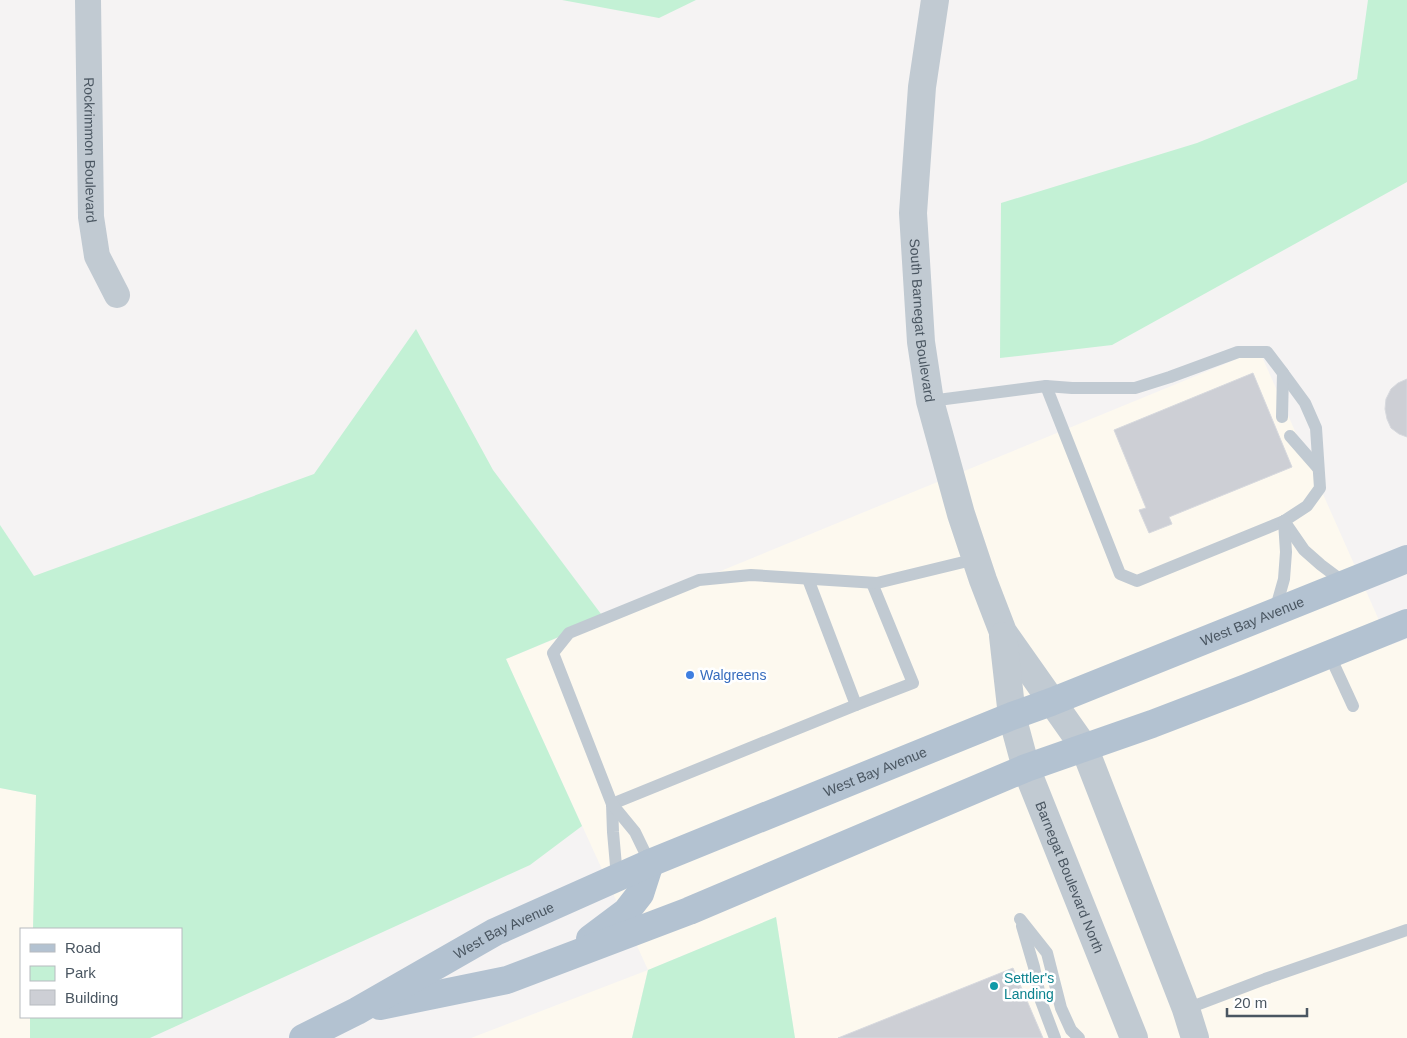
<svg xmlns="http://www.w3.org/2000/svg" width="1407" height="1038" font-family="Helvetica,sans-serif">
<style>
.commercial{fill:#fdf9ef}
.green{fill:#c3f1d5}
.building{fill:#cdcfd5;stroke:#d7d9de}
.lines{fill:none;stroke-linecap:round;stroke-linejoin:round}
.service{stroke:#c1cad2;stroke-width:12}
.minor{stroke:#c1cad2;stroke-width:26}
.tertiary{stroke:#c1cad2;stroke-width:28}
.primary{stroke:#b3c2d1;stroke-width:28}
.shop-dot{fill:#3f7fe0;stroke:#fff;stroke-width:2}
.culture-dot{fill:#0f9aa8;stroke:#fff;stroke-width:2}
.labels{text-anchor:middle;stroke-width:5;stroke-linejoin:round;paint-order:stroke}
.street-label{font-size:14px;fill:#4a5661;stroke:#fff}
.shop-label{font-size:14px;fill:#366cbe;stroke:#fff;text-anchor:start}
.culture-label{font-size:14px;fill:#0d838f;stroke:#fff;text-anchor:start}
</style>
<rect width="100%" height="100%" fill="#f5f3f3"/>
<g class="commercial">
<path d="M1259 350 1390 645 1407 639V1038H795L776 917 648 970 632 1038H471L648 970 506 659Z"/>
<path d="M0 788 36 795 33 929H21V1017H30V1038H0Z"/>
</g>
<g class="green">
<path d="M562 0H696L659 18Z"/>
<path d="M1368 0H1407V182L1112 345 1000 358 1001 203 1197 143 1357 79Z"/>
<path d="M416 329 493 470 604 618 506 659 582 826 530 865 150 1038H30V1017H181V929H33L36 795 0 788V525L34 576 314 474Z"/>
<path d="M776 917 795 1038H632L648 970Z"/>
</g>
<g class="building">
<path d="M1253 373 1292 467 1169 517 1172 524 1149 533 1139 510 1146 508 1114 430Z"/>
<path d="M1407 379V437L1399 434 1391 428 1387 419 1385 409 1386 399 1391 389 1398 383Z"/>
<path d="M1013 968 1043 1038H838Z"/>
</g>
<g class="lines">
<g class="service">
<path d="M1046 386 1120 574 1137 581 1284 521 1307 506 1320 488 1316 428 1305 403 1283 373"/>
<path d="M930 401 1046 386 1072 388H1135L1170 377 1238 352H1267L1283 373 1282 417"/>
<path d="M1290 436 1318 468"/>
<path d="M1284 521 1304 550 1321 565 1345 583"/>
<path d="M808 579 856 705"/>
<path d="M1275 611 1284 579 1286 552 1284 521"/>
<path d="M1329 654 1353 706"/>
<path d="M612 804 856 705 913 683 872 583"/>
<path d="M612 804 613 832 617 877"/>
<path d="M650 863 635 832 612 804 553 653 569 633 699 580 751 575 877 583 976 559"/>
<path d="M1020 919 1047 953 1061 1008 1071 1030 1079 1038"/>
<path d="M1022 926 1034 967 1041 1001 1055 1038"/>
<path d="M1186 1009 1265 979 1407 930"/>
</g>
<path class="minor" id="s1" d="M88 0 91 217 97 256 117 295"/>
<g class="tertiary">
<path id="s2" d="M935 0 922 87 913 213 921 342 930 401 961 514 983 580 1003 632 1084 747 1186 1009 1195 1038"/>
<path id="s3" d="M1003 636 1012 716 1026 768 1134 1038"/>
</g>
<g class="primary">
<path d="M590 939 626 912 640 894 650 863"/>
<path d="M380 1006 507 980 689 911 1026 768 1152 724 1246 688 1407 623"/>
<path id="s4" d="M303 1038 357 1011 495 932 650 863 1012 716 1051 702 1407 559"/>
</g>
</g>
<circle class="shop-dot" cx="690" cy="675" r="5"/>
<circle class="culture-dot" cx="994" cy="986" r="5"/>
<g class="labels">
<g class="street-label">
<text dy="5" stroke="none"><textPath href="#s1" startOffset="150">Rockrimmon Boulevard</textPath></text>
<text dy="5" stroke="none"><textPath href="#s2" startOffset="322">South Barnegat Boulevard</textPath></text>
<text dy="5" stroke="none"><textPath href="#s4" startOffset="1038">West Bay Avenue</textPath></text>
<text dy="5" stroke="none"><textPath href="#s4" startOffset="632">West Bay Avenue</textPath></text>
<text dy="5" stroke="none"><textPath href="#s3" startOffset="252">Barnegat Boulevard North</textPath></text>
<text dy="5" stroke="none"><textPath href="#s4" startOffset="228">West Bay Avenue</textPath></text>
</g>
<g class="shop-label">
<text x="700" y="680">Walgreens</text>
</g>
<g class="culture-label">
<text x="1004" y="983">Settler's<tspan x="1004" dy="16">Landing</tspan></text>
</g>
</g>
<rect x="20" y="928" width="162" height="90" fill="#ffffff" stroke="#b7bbc0"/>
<rect x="30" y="944" width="25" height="8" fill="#b3c2d1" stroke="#b7bbc0"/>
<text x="65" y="953" font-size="15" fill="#4a5661">Road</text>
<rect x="30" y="966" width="25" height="15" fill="#c3f1d5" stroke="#b7bbc0"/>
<text x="65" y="978" font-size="15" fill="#4a5661">Park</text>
<rect x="30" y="990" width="25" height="15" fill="#cdcfd5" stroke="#b7bbc0"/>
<text x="65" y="1003" font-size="15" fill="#4a5661">Building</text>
<path d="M1227 1008v8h80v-8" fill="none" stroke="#4a5661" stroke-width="2.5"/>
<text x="1234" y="1008" font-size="15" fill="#4a5661" stroke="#ffffff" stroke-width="4" paint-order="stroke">20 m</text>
</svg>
